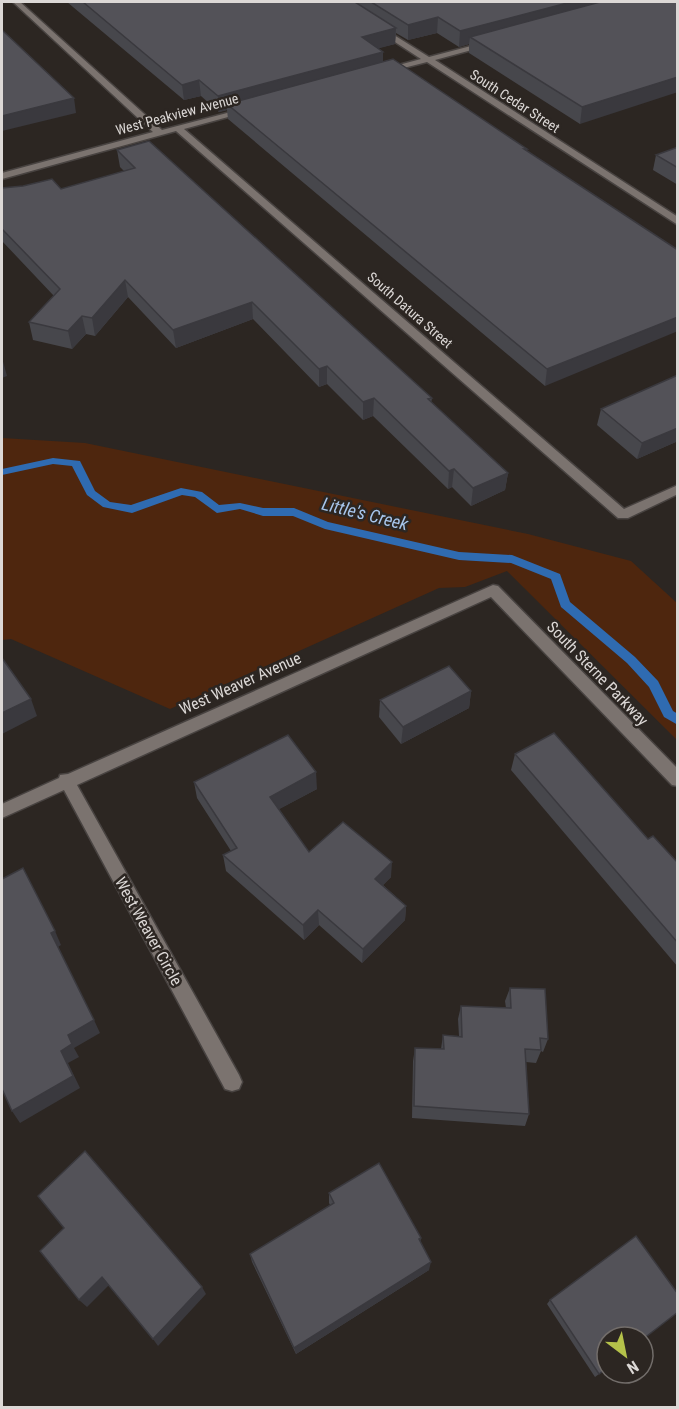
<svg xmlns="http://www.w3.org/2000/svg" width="679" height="1409" font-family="'Roboto Condensed',sans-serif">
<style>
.green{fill:#4e260e}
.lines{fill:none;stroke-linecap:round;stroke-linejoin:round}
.stream{fill:#2f6bb1;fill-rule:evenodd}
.minor-casing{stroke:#484341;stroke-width:3}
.minor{fill:#7b736f;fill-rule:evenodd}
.wall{fill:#47474c}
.shaded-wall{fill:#3a393e}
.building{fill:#535258;stroke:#3a393e;stroke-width:1.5}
.labels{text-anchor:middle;stroke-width:5;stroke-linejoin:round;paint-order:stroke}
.far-street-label{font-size:14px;fill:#dcd8d6;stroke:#2c2622}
.street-label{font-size:16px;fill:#dcd8d6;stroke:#2c2622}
.water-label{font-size:18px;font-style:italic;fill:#a8c6ec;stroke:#2c2622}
</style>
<rect width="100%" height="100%" fill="#2c2622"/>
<path class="green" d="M2 438 85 443 528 534 631 561 677 603V740L507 571 465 587 439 588 170 709 11 639 2 640Z"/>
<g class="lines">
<path class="stream" d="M53 458 80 461 95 491 110 502 131 505 181 488 202 492 219 505 240 503 263 508H294L328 522 459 552 512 555 560 574 570 602 635 657 658 681 673 711 678 714V725L664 717 649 687 627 663 561 607 551 579 511 563 459 560 325 529 293 516H263L240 509 217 513 195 497 182 495 132 513 103 507 87 495 72 466 53 464 2 475V469Z"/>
<defs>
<g id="minor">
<path d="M13 2H20L162 130 250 107V111L184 129 624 509 678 485V494L628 518H618L176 131 2 179V173L153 132Z"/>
<path d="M378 25 429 57 490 41V45L435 60 678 217V225L427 62 380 74V70L421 59 375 29V25Z"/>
<path d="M493 585 498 586 678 769V786L672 785 491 597 77 785 239 1075 242 1082 239 1089 232 1091 225 1089 64 790 2 818V804L59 778 60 775 68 774Z"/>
</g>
</defs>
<use href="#minor" class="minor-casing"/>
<use href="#minor" class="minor"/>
</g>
<g class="wall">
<path d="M67 2H678L580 124 469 53V44L459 47 437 33 408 40 396 33 395 44 378 48 383 52V62L527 151 678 250 545 386 228 119 227 110 219 112 201 96 184 100Z"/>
<path d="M678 147V185L653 170 656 155Z"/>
<path d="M117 150 432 398 431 403 508 473 505 490 471 506 452 487 448 489 373 416 363 420 327 384 319 387 253 319 176 348 128 297 95 336 86 334 72 349 33 340 29 322 54 296 2 241V188L61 189 124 171 120 167Z"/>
<path d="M678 375V441L637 459 597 425 601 409Z"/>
<path d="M471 691 469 708 401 744 379 717 380 700Z"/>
<path d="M515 754 648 839 678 863V967L511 770Z"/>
<path d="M194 782 317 789 279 809 309 852 391 877 383 885 406 906 405 920 362 963 319 925 304 940 226 871 223 855 231 851 197 798Z"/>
<path d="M510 988 548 1039 543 1052 541 1051 536 1063 526 1062 529 1114 525 1126 412 1118 413 1061 415 1048 441 1049 443 1035 459 1036 458 1019 461 1006 506 1008 505 1001Z"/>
<path d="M329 1193 421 1238 420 1242 429 1270 296 1354 252 1262 250 1254 330 1205 329 1203Z"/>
<path d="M550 1300 607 1368 595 1377 547 1304Z"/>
</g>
<g class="shaded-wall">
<path d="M571 2H624L470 37 469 44 459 47 460 31Z"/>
<path d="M438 17 437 33 408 40V25Z"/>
<path d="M396 28 395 44 362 53V37Z"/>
<path d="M383 52V67L227 104V110L219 112 218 96Z"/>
<path d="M678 77V92L580 124 582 107Z"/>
<path d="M199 80 201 96 184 100 182 85Z"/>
<path d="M74 98 76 113 2 131V116Z"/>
<path d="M125 280 128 297 95 336 92 318Z"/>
<path d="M252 302 253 319 176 348 173 330Z"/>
<path d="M82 316 86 334 72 349 68 331Z"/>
<path d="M678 317V331L545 386 547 369Z"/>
<path d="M2 358 7 376 2 378Z"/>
<path d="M327 366V384L319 387V369Z"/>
<path d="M374 398 373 416 363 420V402Z"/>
<path d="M678 428V441L637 459 642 443Z"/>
<path d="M454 469 452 487 448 489 449 471Z"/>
<path d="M508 473 505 490 471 506 473 488Z"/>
<path d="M471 691 469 708 401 744 403 727Z"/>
<path d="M31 699 37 716 2 734V713Z"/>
<path d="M316 772 317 789 272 813 270 797Z"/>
<path d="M392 862 391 877 374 894 375 879Z"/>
<path d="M406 906 405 920 362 963 363 949Z"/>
<path d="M318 910 319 925 304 940 303 925Z"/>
<path d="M55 931 61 945 58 947 51 933Z"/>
<path d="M94 1020 100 1033 74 1048 79 1057 68 1063 80 1088 20 1123 12 1111 61 1051 68 1035Z"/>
<path d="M431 1262 429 1270 296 1354 294 1348Z"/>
<path d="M102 1277 109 1285 87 1307 79 1300Z"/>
<path d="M202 1287 206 1294 158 1346 153 1339Z"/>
</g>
<g class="building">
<path d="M83 2H355L396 28 362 37 383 52 218 96 199 80 182 85Z"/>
<path d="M371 2H571L460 31 438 17 408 25Z"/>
<path d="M600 2H678V77L582 107 470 37Z"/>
<path d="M2 30 74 98 2 116Z"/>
<path d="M393 59 527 149H524L678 250V317L547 369 227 104Z"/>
<path d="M149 141 432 398 428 399 508 473 473 488 454 469 449 471 374 398 363 402 327 366 319 369 252 302 173 330 125 280 92 318 82 316 68 331 29 322 60 289 2 229V188L23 186 52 179 61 189 135 168 117 150Z"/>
<path d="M678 147V168L656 155Z"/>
<path d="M678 375V428L642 443 601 409Z"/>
<path d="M2 658 31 699 2 713Z"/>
<path d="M449 666 471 691 403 727 380 700Z"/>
<path d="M554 733 648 839 653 836 678 863V943L515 754Z"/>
<path d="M288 735 316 772 270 797 309 852 343 822 392 862 375 879 406 906 363 949 318 910 303 925 223 855 237 848 194 782Z"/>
<path d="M23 868 55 931 51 933 94 1020 68 1035 72 1044 61 1051 73 1076 12 1111 2 1089V879Z"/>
<path d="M510 988 545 989 548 1039 540 1038 541 1050 525 1049 529 1114 414 1106 415 1048 444 1049 443 1035 462 1037 461 1006 511 1008Z"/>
<path d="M85 1151 202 1287 153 1339 102 1277 79 1300 40 1251 64 1228 38 1196Z"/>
<path d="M379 1163 421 1238 419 1239 431 1262 294 1348 250 1254 334 1203 329 1193Z"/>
<path d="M636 1236 678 1294V1312L643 1339V1337H607V1368L599 1374 550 1300Z"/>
</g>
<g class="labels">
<g class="far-street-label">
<text transform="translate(515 101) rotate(33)" y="5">South Cedar Street</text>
<text transform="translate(177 114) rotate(-15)" y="5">West Peakview Avenue</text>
<text transform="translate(410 310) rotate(41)" y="5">South Datura Street</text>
</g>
<g class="street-label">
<text transform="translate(598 673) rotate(46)" y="6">South Sterne Parkway</text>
<text transform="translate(240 683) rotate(-24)" y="6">West Weaver Avenue</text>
<text transform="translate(149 931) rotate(61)" y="6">West Weaver Circle</text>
</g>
<g class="water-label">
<text transform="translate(365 514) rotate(14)" y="6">Little's Creek</text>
</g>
</g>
<rect width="679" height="1409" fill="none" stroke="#dcd8d6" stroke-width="6"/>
<g transform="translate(625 1355) rotate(148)"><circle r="28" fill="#2c2622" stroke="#726d6a" stroke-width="1.5"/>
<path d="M0-4.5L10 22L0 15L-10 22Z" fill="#b5c24a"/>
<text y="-9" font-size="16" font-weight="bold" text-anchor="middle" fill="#dcd8d6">N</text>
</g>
</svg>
